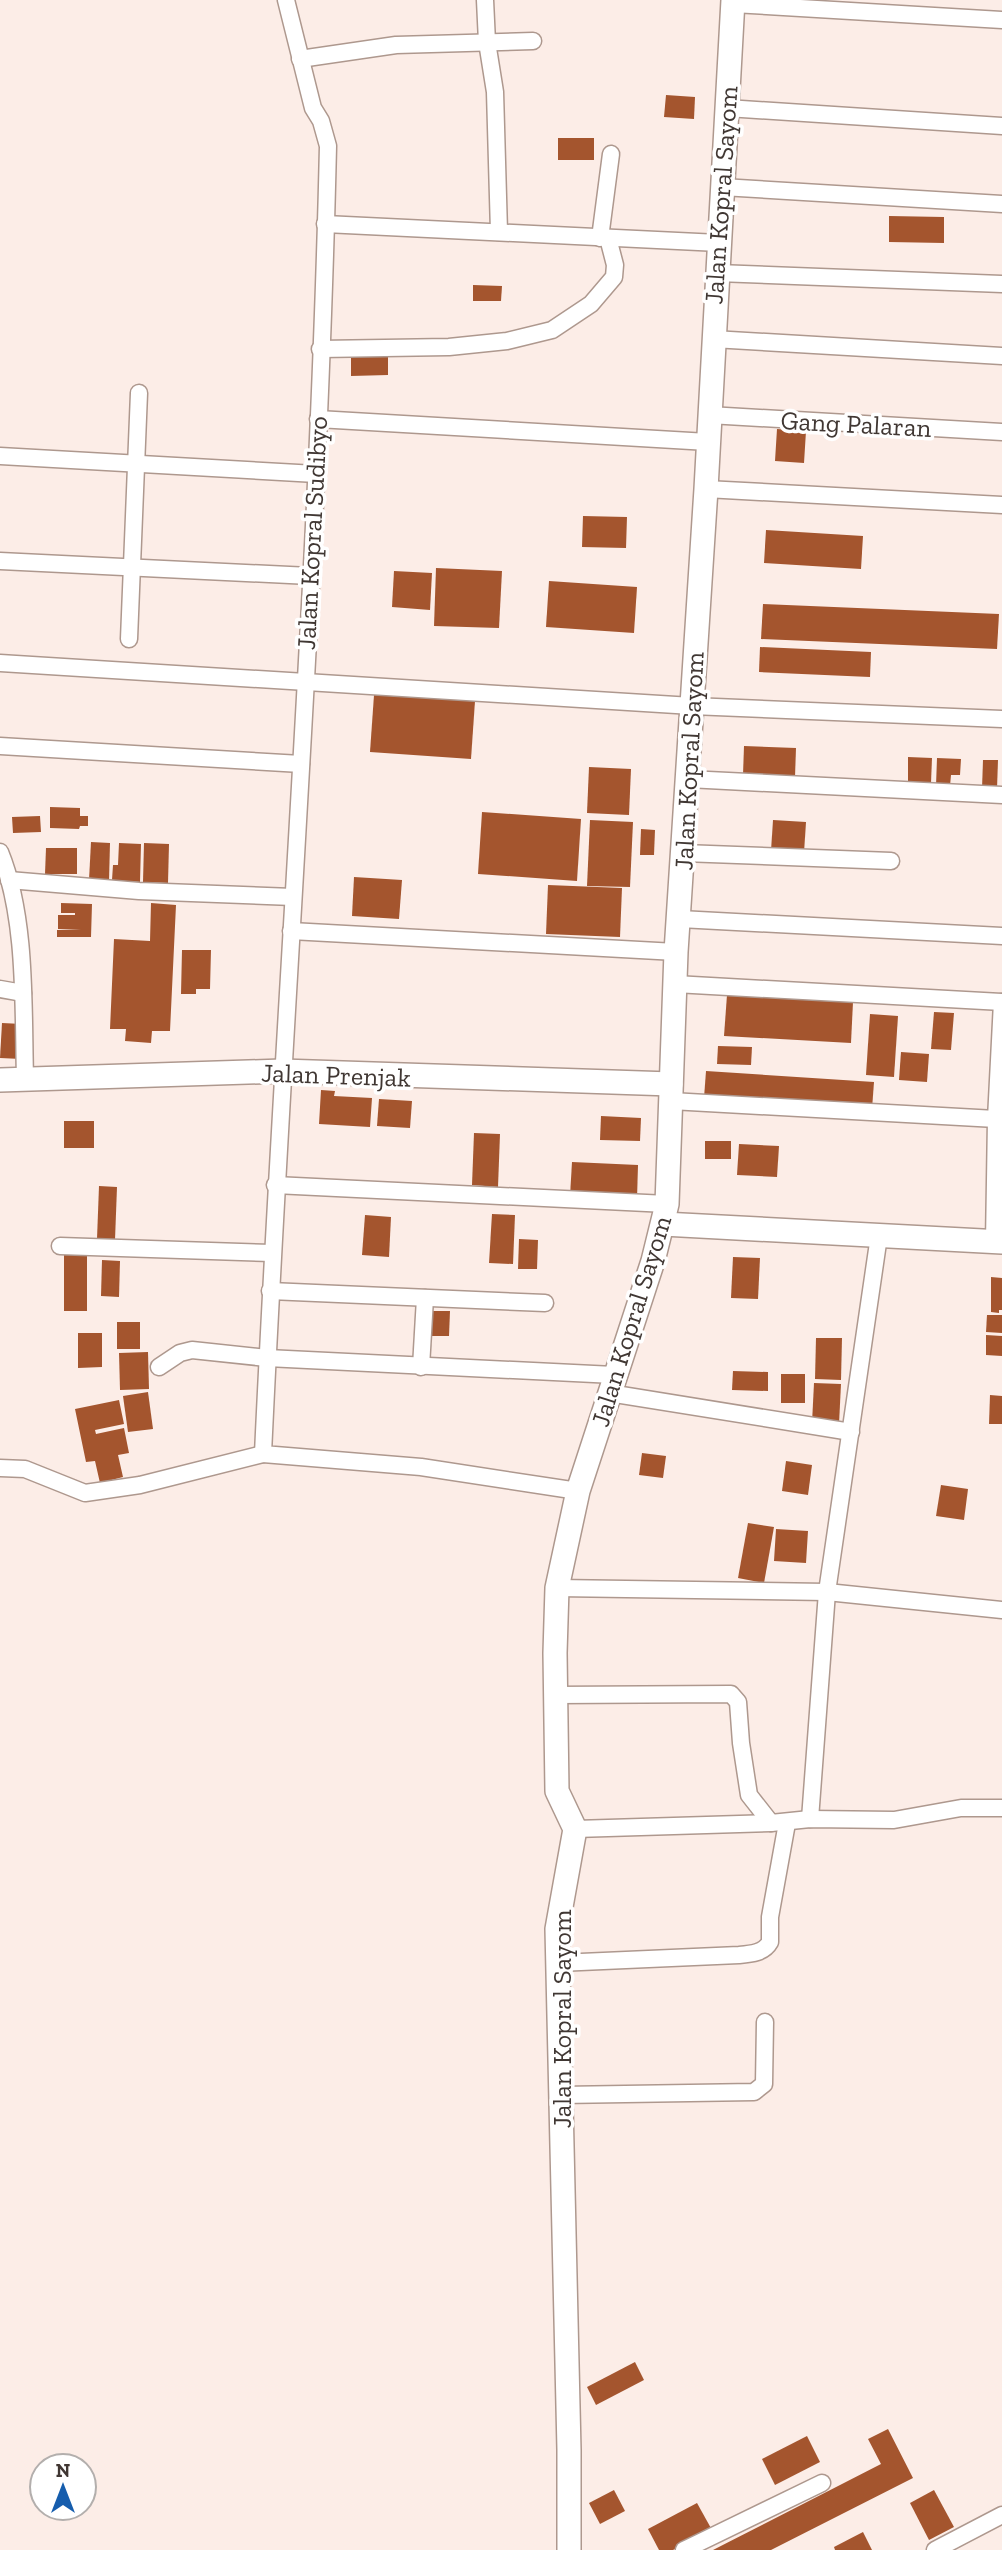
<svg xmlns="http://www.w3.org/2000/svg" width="1002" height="2550" font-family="'Zilla Slab',serif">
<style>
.building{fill:#a4552e}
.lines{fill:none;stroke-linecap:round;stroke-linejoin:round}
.street-casing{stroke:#ae988e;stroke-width:19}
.secondary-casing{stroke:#ae988e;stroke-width:26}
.street{stroke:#fff;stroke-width:16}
.secondary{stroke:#fff;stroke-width:23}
.labels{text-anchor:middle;stroke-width:7;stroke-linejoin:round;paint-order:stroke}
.street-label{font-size:26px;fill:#403733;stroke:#fff}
</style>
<rect width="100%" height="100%" fill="#fcede7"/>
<g class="building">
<path d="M666 95 695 97 694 119 664 117Z"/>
<rect x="558" y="138" width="36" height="22"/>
<path d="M889 216 944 217V243L889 242Z"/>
<path d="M473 285 502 286 501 301H473Z"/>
<path d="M351 354H388V375L351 376Z"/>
<path d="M777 429 806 431 804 463 775 461Z"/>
<path d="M583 516 627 517 626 548 582 547Z"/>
<path d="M766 530 863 536 861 569 764 563Z"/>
<path d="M436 568 502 571 499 628 434 626Z"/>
<path d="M394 571 432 573 430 610 392 607Z"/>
<path d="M549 581 637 587 634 633 546 627Z"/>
<path d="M763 604 999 614 997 649 761 639Z"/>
<path d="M760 647 871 652 870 677 759 672Z"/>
<path d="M374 695 475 701 471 759 370 752Z"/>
<path d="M744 746 796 748 795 777 743 775Z"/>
<path d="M908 757 932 758 931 783H908Z"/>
<path d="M937 758 961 759 960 775H951L950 786H936Z"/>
<path d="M983 760H998L997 789H982Z"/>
<path d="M589 767 631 769 629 815 587 813Z"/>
<path d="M50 807 80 808V816H88V826H80L79 829 50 828Z"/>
<path d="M482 812 581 819 577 881 478 874Z"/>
<path d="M40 816 41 832 13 833 12 817Z"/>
<path d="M590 820 633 822 630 887 587 886Z"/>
<path d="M773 820 806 822 804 853 771 851Z"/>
<path d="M641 829 655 830 654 855H640Z"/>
<path d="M91 842 110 843 109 881 89 880Z"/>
<path d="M119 843 141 844 140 882 126 881V886H117V880H112L113 865H118Z"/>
<path d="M144 843 169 844 168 883 143 882Z"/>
<path d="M46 848H77V874H45Z"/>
<path d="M354 877 402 880 399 919 352 916Z"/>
<path d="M548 885 622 888 620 937 546 934Z"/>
<path d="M61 903 92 904 91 937H57V930H81L58 929V915H75V913H61Z"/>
<path d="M151 903 176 905 170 1031H152L151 1043 125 1041 126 1029H110L114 939 150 941Z"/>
<path d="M182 950H211L210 989H196V994H181Z"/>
<path d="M727 995 853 1002 851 1043 724 1036Z"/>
<path d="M934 1012 954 1013 951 1050 931 1049Z"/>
<path d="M870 1014 898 1016 894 1077 866 1075Z"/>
<path d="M2 1023 22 1024 21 1059 0 1058Z"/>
<path d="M718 1046 752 1047 751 1065 717 1064Z"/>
<path d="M901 1052 929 1054 927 1082 899 1080Z"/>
<path d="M706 1071 874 1082 872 1109 704 1098Z"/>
<path d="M321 1090 335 1091 334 1096 372 1098 370 1127 319 1124Z"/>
<path d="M379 1099 412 1101 410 1128 377 1126Z"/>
<path d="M601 1116 641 1118 640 1141 600 1140Z"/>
<rect x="64" y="1121" width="30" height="27"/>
<path d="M474 1133 500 1134 498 1187 472 1185Z"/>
<rect x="705" y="1141" width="26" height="18"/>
<path d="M739 1144 779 1146 777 1177 737 1175Z"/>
<path d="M572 1162 638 1165 637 1199 570 1196Z"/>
<path d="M99 1186 117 1187 115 1240 97 1239Z"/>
<path d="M492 1214 515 1215 513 1264 489 1263Z"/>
<path d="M365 1215 391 1217 389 1257 362 1255Z"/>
<path d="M519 1239 538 1240 537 1269H518Z"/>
<rect x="64" y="1253" width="23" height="58"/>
<path d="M733 1257 760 1258 758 1299 731 1298Z"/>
<path d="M102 1260 120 1261 119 1297 101 1296Z"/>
<path d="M991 1277 1002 1278V1310H999V1313L991 1312Z"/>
<path d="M427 1311H450L449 1336H427Z"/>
<path d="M987 1315H1002V1333L986 1332Z"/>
<rect x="117" y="1322" width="23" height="27"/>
<path d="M78 1333H102V1367L78 1368Z"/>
<path d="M986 1335 1002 1336V1356L986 1355Z"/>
<path d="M816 1338H842L841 1380 815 1379Z"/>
<path d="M148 1352 149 1389 120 1390 119 1353Z"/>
<path d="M733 1371 768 1372V1391L732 1390Z"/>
<rect x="781" y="1374" width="24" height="29"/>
<path d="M814 1383 841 1384 839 1424 812 1423Z"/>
<path d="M148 1392 153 1429 128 1432 123 1396Z"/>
<path d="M990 1395 1002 1396V1424H989Z"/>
<path d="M119 1400 124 1424 95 1430 96 1434 124 1428 129 1453 118 1455 123 1477 100 1483 95 1461 86 1462 75 1409Z"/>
<path d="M642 1453 666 1456 663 1478 639 1475Z"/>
<path d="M786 1461 812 1465 808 1495 782 1491Z"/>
<path d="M941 1485 968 1489 964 1520 936 1516Z"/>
<path d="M748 1523 774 1527 764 1583 738 1578Z"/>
<path d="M776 1529 808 1531 806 1563 774 1561Z"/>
<path d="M635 2362 644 2380 596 2405 587 2387Z"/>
<path d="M888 2429 913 2478 771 2550H713L881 2464 868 2439Z"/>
<path d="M807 2436 820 2462 775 2485 762 2459Z"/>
<path d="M614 2490 625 2511 600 2524 589 2503Z"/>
<path d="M934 2490 954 2527 929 2540 910 2503Z"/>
<path d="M697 2503 712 2530 673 2550H659L648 2529Z"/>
<path d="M863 2532 872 2550H835L834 2547Z"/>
</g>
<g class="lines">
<defs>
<g id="street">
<path d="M286 0 313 108 321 121 328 146C318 583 283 1018 263 1454L421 1467 578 1491"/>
<path d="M485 0 487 42 495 92 499 232"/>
<path d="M733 4 1002 20"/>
<path d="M300 59 396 45 533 41"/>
<path d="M727 108 1002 126"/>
<path d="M722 187 1002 204"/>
<path d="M325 224 719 243"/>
<path d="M600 238 611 154"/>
<path d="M717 273 1002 284"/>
<path d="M713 339 1002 356"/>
<path d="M320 349 449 347 507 341 552 330 591 304 614 277 615 265 608 238"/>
<path d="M709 415 1002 432"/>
<path d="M318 419 708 442"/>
<path d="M0 456 316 474"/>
<path d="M706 489 1002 505"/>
<path d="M0 561 310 576"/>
<path d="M129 639 139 393"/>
<path d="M0 663 692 706 1002 719"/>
<path d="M0 746 301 764"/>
<path d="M688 779 1002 795"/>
<path d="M0 852C27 918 23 1008 25 1078"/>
<path d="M683 853 891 861"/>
<path d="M9 880 139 891 293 897"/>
<path d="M680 919 1002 936"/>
<path d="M291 931 676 952"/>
<path d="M675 984 1002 1002"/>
<path d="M0 989 23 993"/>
<path d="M671 1101 996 1119"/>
<path d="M275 1185 667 1204"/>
<path d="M994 1242 996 1119 1002 1002"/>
<path d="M60 1246 272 1253"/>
<path d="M270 1291 545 1303"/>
<path d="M159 1367 180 1353 192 1350 267 1358 614 1375"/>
<path d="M421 1367 425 1298"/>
<path d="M609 1393 851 1432"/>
<path d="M0 1468 25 1469 85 1493 140 1485 263 1454"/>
<path d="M557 1588 827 1592 1002 1610"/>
<path d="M555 1695 731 1694 738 1702 741 1743 749 1795 771 1823"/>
<path d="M810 1819 827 1592 879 1236"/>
<path d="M575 1829 771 1823 810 1819 894 1820 961 1808H1002"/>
<path d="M558 1963 739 1955C751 1954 764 1953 770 1942V1917L787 1823"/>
<path d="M561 2095 754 2092 764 2084 765 2022"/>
<path d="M684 2550 822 2483"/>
<path d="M935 2550 1002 2515"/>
</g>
<g id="secondary">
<path d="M0 1080 282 1071 671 1084"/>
<path d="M663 1224 1002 1242"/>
<path d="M569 2550V2450L557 1929 575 1829 557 1791 555 1653 557 1588 578 1491 653 1261 667 1204 676 952 706 489 733 0"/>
</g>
</defs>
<use href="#street" class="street-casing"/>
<use href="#secondary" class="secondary-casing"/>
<use href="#street" class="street"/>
<use href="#secondary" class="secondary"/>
</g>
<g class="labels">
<g class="street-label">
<text transform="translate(721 195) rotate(-86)" y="9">Jalan Kopral Sayom</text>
<text transform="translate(856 424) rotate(3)" y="9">Gang Palaran</text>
<text transform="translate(312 533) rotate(-87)" y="9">Jalan Kopral Sudibyo</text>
<text transform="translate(689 761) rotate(-87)" y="9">Jalan Kopral Sayom</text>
<text transform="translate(336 1075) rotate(2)" y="9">Jalan Prenjak</text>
<text transform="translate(631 1321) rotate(-73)" y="9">Jalan Kopral Sayom</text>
<text transform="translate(562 2019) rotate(-90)" y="9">Jalan Kopral Sayom</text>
</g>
</g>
<g transform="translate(63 2487)"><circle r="33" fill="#ffffff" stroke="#b3afad" stroke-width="2"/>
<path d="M0-5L12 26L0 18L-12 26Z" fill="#165dad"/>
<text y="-10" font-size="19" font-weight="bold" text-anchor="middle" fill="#403733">N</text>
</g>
</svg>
